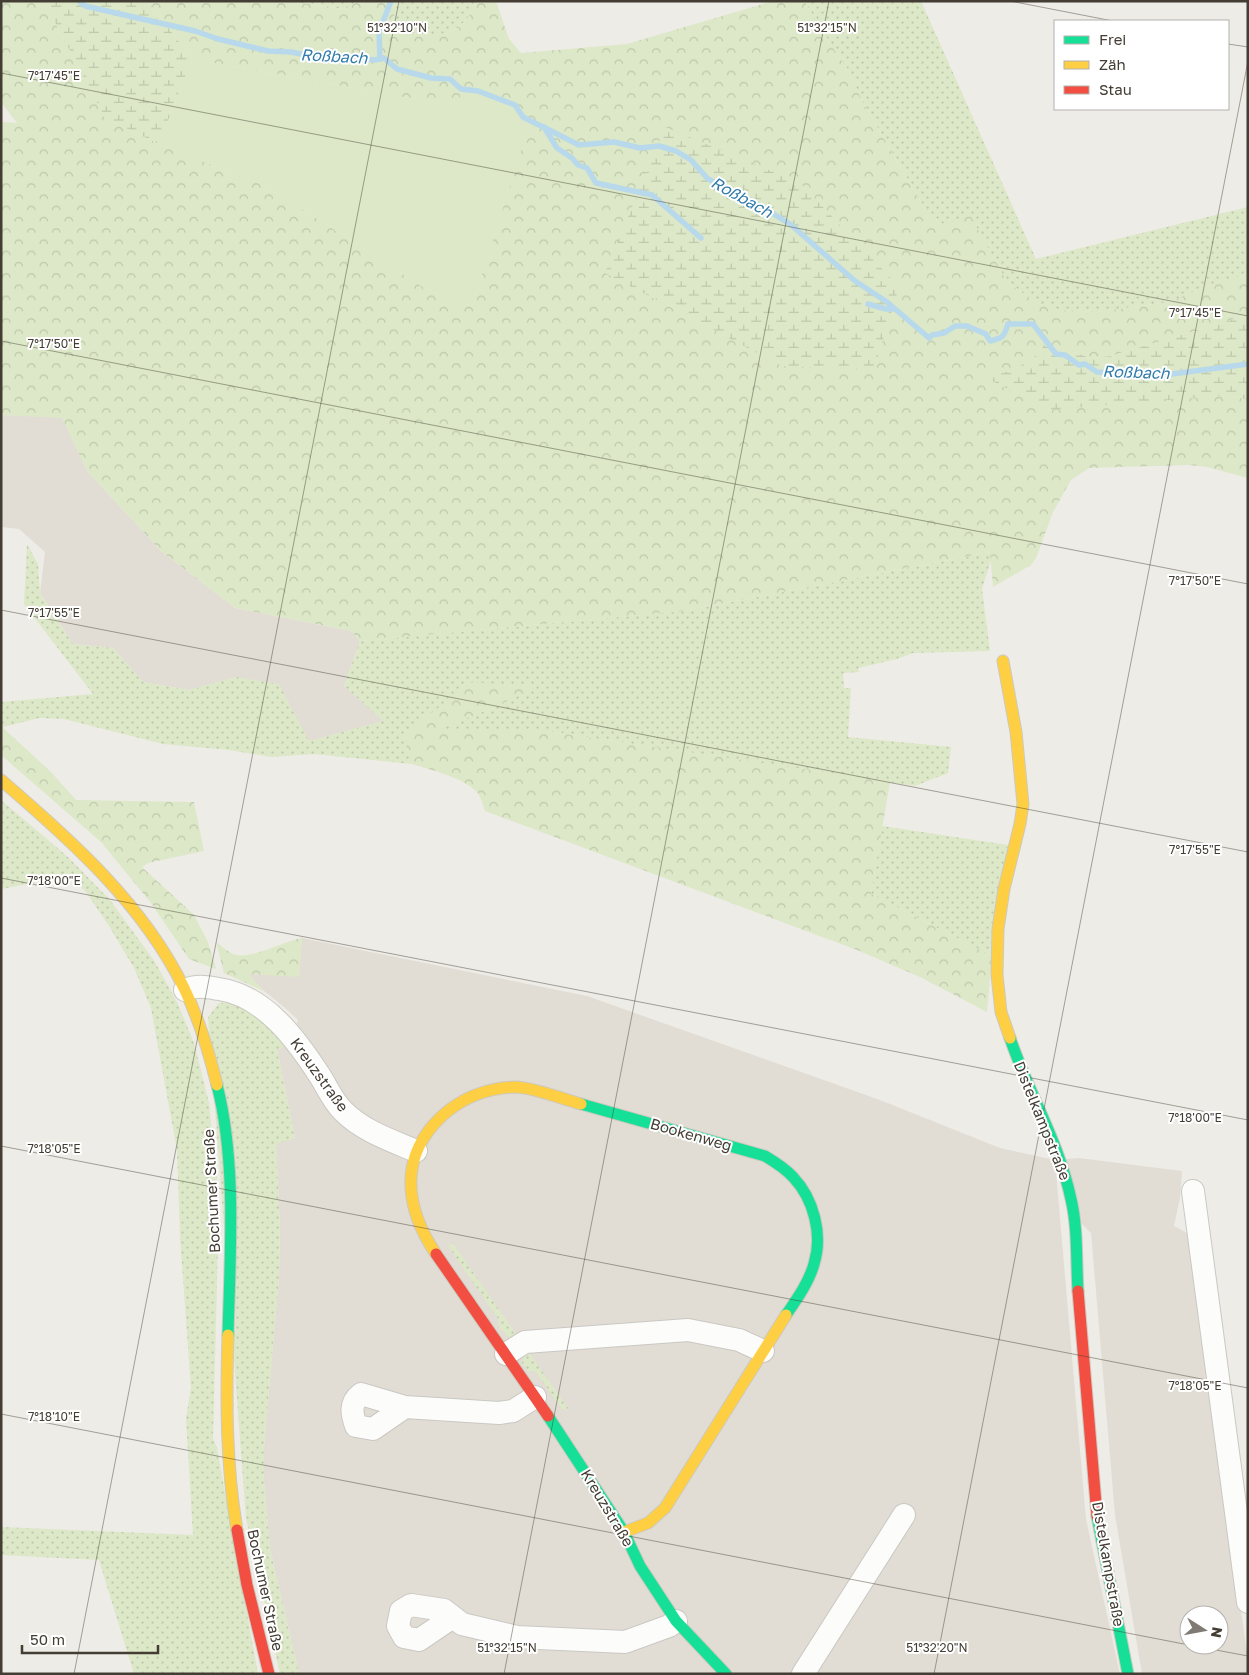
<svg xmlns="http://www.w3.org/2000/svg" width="1249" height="1675" font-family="'Golos Text',sans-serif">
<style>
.residential{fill:#e2ddd4;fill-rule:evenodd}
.grass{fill:url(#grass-dots)}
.forest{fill:url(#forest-crowns)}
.wetland{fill:url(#wetland-marsh)}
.green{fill:#dce8c7}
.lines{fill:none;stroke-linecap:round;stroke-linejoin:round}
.stream{stroke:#b8d9eb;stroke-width:5.5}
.street-casing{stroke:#cac8c3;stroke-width:24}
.fast-casing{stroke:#cdc9be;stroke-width:13}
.slow-casing{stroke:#cdc9be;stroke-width:13}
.jam-casing{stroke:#cdc9be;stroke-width:13}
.street{stroke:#fcfcfb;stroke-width:22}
.fast{stroke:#16e098;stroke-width:11}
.slow{stroke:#ffcf43;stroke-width:11}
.jam{stroke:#f24e42;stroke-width:11}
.ticks{fill:none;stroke:#433d34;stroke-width:1;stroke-opacity:0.45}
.labels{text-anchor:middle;stroke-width:4;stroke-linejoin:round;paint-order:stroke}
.street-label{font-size:15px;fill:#433d34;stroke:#fff}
.water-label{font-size:16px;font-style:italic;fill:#327cab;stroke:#fff}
.ticks-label{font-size:12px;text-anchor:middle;fill:#433d34;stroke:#fff;stroke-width:4;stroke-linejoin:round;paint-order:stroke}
</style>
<defs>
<pattern id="grass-dots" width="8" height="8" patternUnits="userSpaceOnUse" patternTransform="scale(1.25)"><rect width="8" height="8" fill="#dce8c7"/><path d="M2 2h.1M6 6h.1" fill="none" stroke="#bec8ac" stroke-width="1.8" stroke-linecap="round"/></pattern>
<pattern id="forest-crowns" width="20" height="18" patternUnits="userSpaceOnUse" patternTransform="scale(1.25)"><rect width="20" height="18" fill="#dce8c7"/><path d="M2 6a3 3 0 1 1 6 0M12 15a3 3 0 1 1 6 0" fill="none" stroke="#bec8ac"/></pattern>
<pattern id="wetland-marsh" width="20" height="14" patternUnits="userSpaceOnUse" patternTransform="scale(1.25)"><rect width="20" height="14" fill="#dce8c7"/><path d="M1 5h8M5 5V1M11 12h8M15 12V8" fill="none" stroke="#bec8ac"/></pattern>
</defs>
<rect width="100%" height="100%" fill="#eeece7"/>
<g class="residential">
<path d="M1 415 62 417 87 471 161 551 235 608 351 631 360 641 344 686 384 721 309 741 236 677 189 690 143 682 113 648 73 644 40 593 45 552 19 529 1 527Z"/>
<path d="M302 938 587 996 880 1100 1000 1148 1055 1160 1086 1519 1120 1674H299L270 1549 264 1481V1448L279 1277 280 1229 276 1143 295 1138 277 1049 288 1045 298 1020 284 1007 264 991 248 974 299 976Z"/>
<path d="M1079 1158 1182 1171 1180 1198 1174 1226 1189 1234 1248 1661V1674H1142L1115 1515 1091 1233 1082 1224 1065 1159ZM1189 1615H1219V1645H1189Z"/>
</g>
<g class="grass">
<path d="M287 1H359L345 9Z"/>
<path d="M397 1H475C473 14 461 29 447 33 438 36 403 33 391 32Z"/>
<path d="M804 1H921L1036 259 1248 207V275L1223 280 1169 302 1097 312 1059 310 1037 303 1007 282 991 254 944 225 924 207 862 101 849 71 835 51Z"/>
<path d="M27 544 38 564 40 593 73 644 113 648 143 682 189 690 236 677 279 684 309 741 383 721 344 686 360 641 684 611 991 552V560L982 589 990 651 913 653 897 659 858 668 859 672 843 673 844 688H851L848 737 951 747 948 773 915 786 546 731H432L500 705 534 687 403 734 411 764 314 754 272 757 229 750 163 744 64 719 39 718 3 727 1 726V702L93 694 24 604Z"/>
<path d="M1 800 68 857 110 900 155 962 177 1002 194 1043 209 1103 219 1200 213 1438 217 1448 258 1674H134L99 1560 1 1555V1527L193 1535 186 1418 191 1388 180 1237 177 1150 151 1008 134 968 109 926 86 892 70 876 1 889Z"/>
<path d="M882 826 1008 845 992 956 871 894Z"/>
<path d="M219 1003C244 1000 271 1030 288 1045L277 1050 295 1138 276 1144 280 1229 279 1277 264 1448V1481L270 1549 299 1674H280L246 1518 208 1017Z"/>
<path d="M453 1243 518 1337 512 1340 498 1327 499 1320 448 1246Z"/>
<path d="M528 1351 568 1408 567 1410 562 1409 536 1372 528 1371 522 1363 524 1355Z"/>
</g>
<g class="forest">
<path d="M1 1H44L105 118 159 144 268 187 426 289 446 299 472 306 530 121C521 117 522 114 515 108 508 102 472 92 462 90L458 107 192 59 148 1H287L345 9 359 1H397L391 32C403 33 438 36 447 33 461 29 473 15 475 1H496L509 39 521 53 627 44 773 1H804L835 51 849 71 862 101 908 180 924 207 944 225 970 215 1007 282 1037 303 1059 310 1097 312 1169 302 1223 280 1248 275V315L1111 356 1091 358 1045 343 1040 353 1012 371 982 375 1229 395 1248 400V478L1207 467 1189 465 1089 468 1071 480 1053 512 1036 558 1031 565 993 587 990 552 684 611 360 641 351 631 235 608 161 551 87 471 62 418 1 415V122L17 123 1 102Z"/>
<path d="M473 682 535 687 500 705 434 731H546L890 782 871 894 992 956 987 1012 920 977 857 950 485 811C483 805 481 797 477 792 464 778 429 769 411 764L403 734Z"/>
<path d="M1 726 50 771 76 800 194 802 204 851 148 863 142 867 194 915 208 942 216 969 189 959 151 903 101 842 1 755Z"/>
<path d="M302 938 299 977 249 974 264 991 224 973 216 942C222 946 227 951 233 954 248 961 284 941 302 938Z"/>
</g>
<g class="wetland">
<path d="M44 1H148L192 59 159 144 105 118Z"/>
<path d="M665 127 800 183 899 287 874 370 782 366 605 273Z"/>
<path d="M1248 315V400L1229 395 1047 410 981 375 1012 371 1040 353 1045 343 1091 358 1111 356Z"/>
</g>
<path class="green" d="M192 59 458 107 462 90C472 92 509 102 515 108 522 114 521 117 530 122L472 306 446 299 426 289 268 187 159 144Z"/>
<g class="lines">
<g class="stream">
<path d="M79 1 85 6 195 31 218 39 268 51 291 52 326 59 346 60 355 58 375 60 384 58 397 69 431 78 450 79 461 89 478 91 515 105 523 117 579 145 614 142 640 148 659 146 676 151 691 160 708 179 742 195 790 224 855 281 887 302 929 338 932 335 944 333 955 326H967L986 334 990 341C1003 338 1004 337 1008 324H1033L1056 354 1065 355 1079 365 1085 364 1097 372 1141 374H1172L1248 364"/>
<path d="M380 59 379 32 391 1"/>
<path d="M544 127 557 148 572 158 578 165 587 168 596 183 652 195 701 238"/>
<path d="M868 304 886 309H894"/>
</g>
<defs>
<g id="street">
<path d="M185 990C197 985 206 987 219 989 265 996 296 1039 320 1076 327 1087 333 1101 343 1111 363 1131 390 1140 416 1151"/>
<path d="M1193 1191 1248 1602"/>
<path d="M506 1354 525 1342 688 1330 739 1340 763 1351"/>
<path d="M405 1407 373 1429 356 1426C352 1415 349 1403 361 1394L405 1407 499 1413 513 1411 535 1397"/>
<path d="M453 1617 419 1640 404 1637 398 1626 401 1611 411 1605 444 1610 462 1624 517 1637 625 1642 669 1626 676 1621"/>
<path d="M803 1674 904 1515"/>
</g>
<g id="fast">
<path d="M1010 1038C1028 1092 1059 1142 1071 1199 1078 1229 1076 1260 1078 1291"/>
<path d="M217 1085C237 1163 230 1255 228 1335"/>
<path d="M581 1104 765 1156C775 1162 785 1168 793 1177 814 1199 823 1235 814 1264 809 1282 797 1299 786 1315"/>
<path d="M548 1416 624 1532 640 1566 676 1621 726 1674"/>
<path d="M1097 1516 1128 1674"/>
</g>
<g id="slow">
<path d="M1003 661 1016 732 1023 804 1020 824 1004 889 998 929 997 975 1001 1012 1010 1038"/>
<path d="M1 780C71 840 143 904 184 988 199 1019 209 1052 217 1085"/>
<path d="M436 1254C405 1208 398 1157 442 1116 463 1097 486 1088 515 1087 532 1087 563 1099 581 1104"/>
<path d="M228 1335C226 1400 226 1465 237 1530"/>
<path d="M624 1532 648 1523 665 1508 786 1315"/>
</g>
<g id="jam">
<path d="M436 1254 548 1416"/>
<path d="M1078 1291 1097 1516"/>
<path d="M237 1530 247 1585 269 1674"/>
</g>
</defs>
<use href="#street" class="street-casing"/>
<use href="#fast" class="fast-casing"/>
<use href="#slow" class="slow-casing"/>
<use href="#jam" class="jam-casing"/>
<use href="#street" class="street"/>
<use href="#fast" class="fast"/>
<use href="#slow" class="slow"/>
<use href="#jam" class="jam"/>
</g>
<path class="ticks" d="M1010 1 1113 21M1228 44 1248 47M1 73 1248 316M1 341 1248 584M1 610 1248 852M1 878 1248 1120M1 1146 1248 1388M1 1414 1189 1645M1189 1645 1248 1656M74 1674 399 1M504 1674 829 1M934 1674 1248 61"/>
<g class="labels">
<g class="street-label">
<text transform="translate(319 1075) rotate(54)" y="5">Kreuzstraße</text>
<text transform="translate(1042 1121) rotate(68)" y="5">Distelkampstraße</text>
<text transform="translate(691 1135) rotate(16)" y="5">Bookenweg</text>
<text transform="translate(212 1191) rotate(-93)" y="5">Bochumer Straße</text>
<text transform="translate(607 1508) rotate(59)" y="5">Kreuzstraße</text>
<text transform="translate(1108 1564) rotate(80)" y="5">Distelkampstraße</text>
<text transform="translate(265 1590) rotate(78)" y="5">Bochumer Straße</text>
</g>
<g class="water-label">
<text transform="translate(334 56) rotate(3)" y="6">Roßbach</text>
<text transform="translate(742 197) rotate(29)" y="6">Roßbach</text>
<text transform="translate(1136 372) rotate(2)" y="6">Roßbach</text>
</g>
</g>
<g class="ticks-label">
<text x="827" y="32">51°32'15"N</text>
<text x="397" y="32">51°32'10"N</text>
<text x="54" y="80">7°17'45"E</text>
<text x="1195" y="317">7°17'45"E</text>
<text x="54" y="348">7°17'50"E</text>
<text x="1195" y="585">7°17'50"E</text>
<text x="54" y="617">7°17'55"E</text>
<text x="1195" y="854">7°17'55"E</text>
<text x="54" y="885">7°18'00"E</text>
<text x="1195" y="1122">7°18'00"E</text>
<text x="54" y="1153">7°18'05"E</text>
<text x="1195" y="1390">7°18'05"E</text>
<text x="54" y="1421">7°18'10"E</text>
<text x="507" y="1652">51°32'15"N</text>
<text x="937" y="1652">51°32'20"N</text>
</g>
<rect width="1249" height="1675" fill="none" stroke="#433d34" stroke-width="5"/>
<rect x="1054" y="20" width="175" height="90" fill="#ffffff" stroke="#b4b1ae"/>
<rect x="1064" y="36" width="25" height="8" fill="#16e098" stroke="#b4b1ae"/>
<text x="1099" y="45" font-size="15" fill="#433d34">Frei</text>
<rect x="1064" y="61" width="25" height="8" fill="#ffcf43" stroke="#b4b1ae"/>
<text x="1099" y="70" font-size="15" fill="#433d34">Zäh</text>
<rect x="1064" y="86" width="25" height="8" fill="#f24e42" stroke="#b4b1ae"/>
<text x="1099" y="95" font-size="15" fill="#433d34">Stau</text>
<g transform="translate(1204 1630) rotate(101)"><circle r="24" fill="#ffffff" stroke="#b4b1ae"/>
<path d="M0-4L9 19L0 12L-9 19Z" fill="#7f7a73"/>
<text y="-8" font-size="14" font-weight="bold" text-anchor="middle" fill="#433d34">N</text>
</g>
<path d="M22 1645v8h136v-8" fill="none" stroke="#433d34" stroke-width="2.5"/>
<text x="30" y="1645" font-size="15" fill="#433d34" stroke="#ffffff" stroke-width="4" paint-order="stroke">50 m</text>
</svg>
